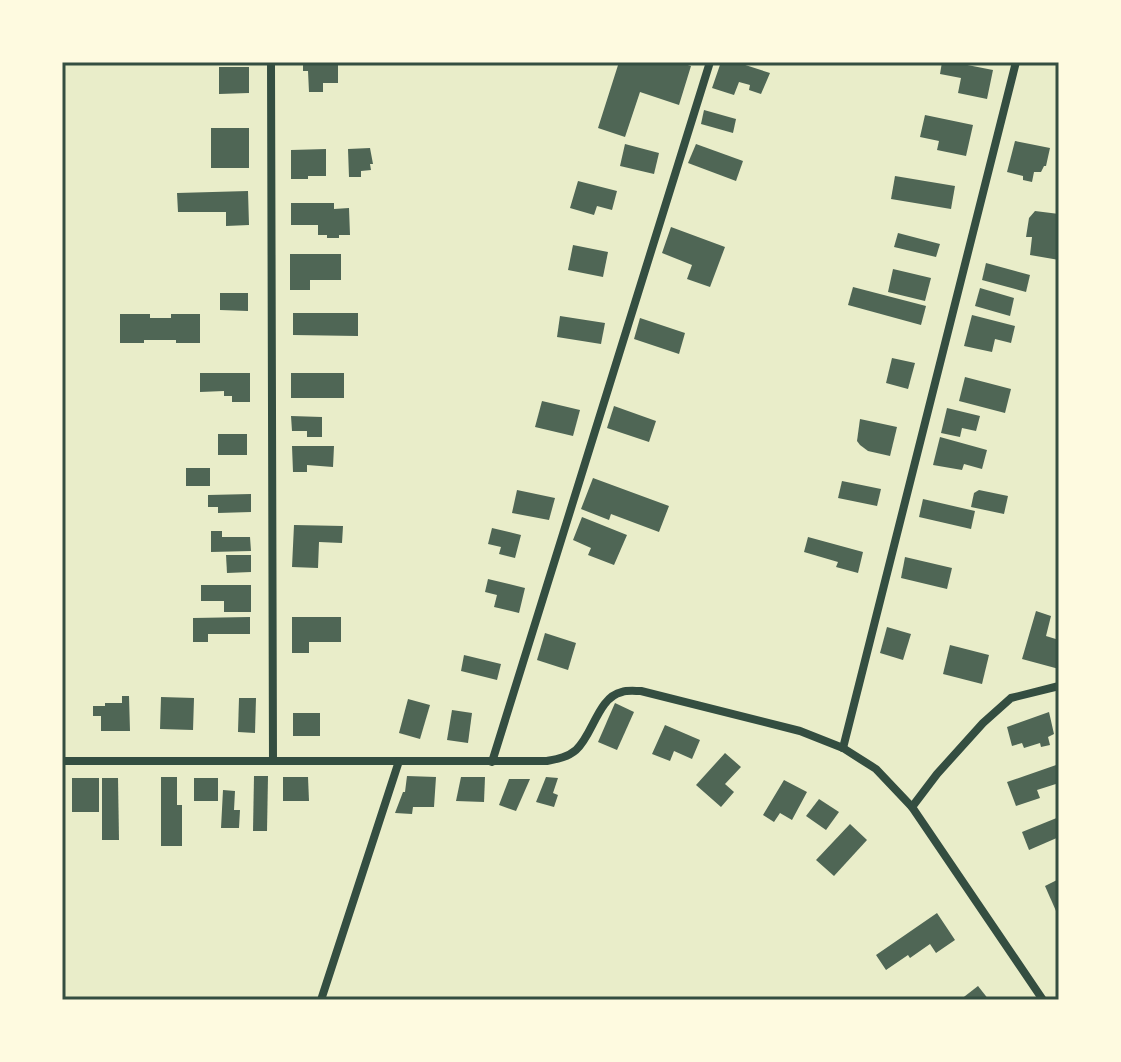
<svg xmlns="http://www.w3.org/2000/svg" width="1121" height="1062" font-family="'PT Sans Narrow',sans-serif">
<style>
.building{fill:#4f6655}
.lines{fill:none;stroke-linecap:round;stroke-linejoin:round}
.minor{stroke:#344e41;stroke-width:8}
.neatline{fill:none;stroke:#344e41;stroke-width:3}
</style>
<rect width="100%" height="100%" fill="#e9edc9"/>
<g class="building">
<path d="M303 62H338V83H323V92H309L308 71H303Z"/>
<path d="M619 62H678L691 66 679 105 640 92 625 137 598 128Z"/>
<path d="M721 62H736L770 73 761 94 749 90 750 85 739 82 734 95 712 88Z"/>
<path d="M942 62H952L993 70 987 99 958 93 961 78 940 74Z"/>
<path d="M219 67H249V93L219 94Z"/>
<path d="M704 110 736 119 733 133 701 124Z"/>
<path d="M925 115 973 125 966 156 937 150 939 141 920 137Z"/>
<rect x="211" y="128" width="38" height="40"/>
<path d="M1015 141 1050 148 1046 166H1044L1041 172H1034L1032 182 1023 180V176L1007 172Z"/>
<path d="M625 144 659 153 654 174 620 166Z"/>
<path d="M696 144 743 161 736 181 688 163Z"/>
<path d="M370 148 373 164H370L371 170 361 171V177H349L348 149Z"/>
<path d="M326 149V176H308V179H291V150Z"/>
<path d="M895 176 955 186 951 209 891 199Z"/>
<path d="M578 181 617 191 612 210 597 206 594 215 570 208Z"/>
<path d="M248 191 249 225 226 226V212H178L177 193Z"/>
<path d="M291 203H334V209L349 208 350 235H339V238H327V235H318V225H291Z"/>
<path d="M1035 211 1059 214V260L1030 255 1032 237H1026L1029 218Z"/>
<path d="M671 227 725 247 710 287 687 279 692 265 662 253Z"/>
<path d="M898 233 940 244 936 257 894 247Z"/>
<path d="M573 245 608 252 603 277 568 270Z"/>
<path d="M290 254H341V280H310V290H290Z"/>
<path d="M986 263 1030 275 1026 292 982 280Z"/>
<path d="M893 269 931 278 925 301 888 292Z"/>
<path d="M853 287 926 306 921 325 848 305Z"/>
<path d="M980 288 1014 298 1010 316 975 306Z"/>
<path d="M220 293H248V311L220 310Z"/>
<path d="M293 313H358V336L293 335Z"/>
<path d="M120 314H150V318H171V314H200V343H176V340H144V343H120Z"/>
<path d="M972 315 1015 326 1011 343 995 339 992 352 964 346Z"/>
<path d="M560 316 605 323 601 344 557 337Z"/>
<path d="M640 318 685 333 679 354 634 339Z"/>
<path d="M892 358 915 363 908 389 886 383Z"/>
<path d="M200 373H250V402H232V396H224V391L200 392Z"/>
<rect x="291" y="373" width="53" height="25"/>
<path d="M965 377 1011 389 1005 413 959 401Z"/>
<path d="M542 401 580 410 573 436 535 427Z"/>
<path d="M614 406 656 421 649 442 607 428Z"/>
<path d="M947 408 980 416 976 431 962 428 960 437 941 433Z"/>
<path d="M291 416 322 417V437H307V431H292Z"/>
<path d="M860 419 897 427 890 456 868 451 860 445 857 441Z"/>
<rect x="218" y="434" width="29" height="21"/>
<path d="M940 437 987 450 982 469 964 464 962 470 933 465Z"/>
<path d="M292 446H334L333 467 307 465V472H293Z"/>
<rect x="186" y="468" width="24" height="18"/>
<path d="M593 478 669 506 659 532 611 514 609 520 581 509Z"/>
<path d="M842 481 881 489 877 506 838 498Z"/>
<path d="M517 490 555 498 549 520 512 513Z"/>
<path d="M979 490 1008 496 1004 514 971 507 974 493Z"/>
<path d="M251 494V512L218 513V507H208V495Z"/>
<path d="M923 499 975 511 971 529 919 517Z"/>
<path d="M582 517 627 535 614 565 588 555 591 548 573 540Z"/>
<path d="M294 525 343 526 342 543 319 542 318 568 292 567Z"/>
<path d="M492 528 521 535 515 558 499 554 501 547 488 544Z"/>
<path d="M211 531H222V537H250L251 551 211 552Z"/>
<path d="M808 537 863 552 858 573 836 567 838 562 804 552Z"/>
<path d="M226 555H251V572L227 573Z"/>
<path d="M905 557 952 568 947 589 901 578Z"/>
<path d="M488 579 525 588 519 613 494 607 497 595 485 592Z"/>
<path d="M201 585H251V612H224V601H201Z"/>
<path d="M1036 611 1051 616 1046 636 1059 640V669L1022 659Z"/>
<path d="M250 617V634H208V642H193V618Z"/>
<path d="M292 617H341V642H309V653H292Z"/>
<path d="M887 627 911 634 903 660 880 653Z"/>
<path d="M545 633 576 643 568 670 537 660Z"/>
<path d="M950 645 989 655 982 684 943 674Z"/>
<path d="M464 655 501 664 497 680 461 671Z"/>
<path d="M122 696H129L130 731H101V716H93V706H105V703H122Z"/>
<path d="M161 697 194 698 193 730 160 729Z"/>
<path d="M239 698H256L255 733 238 732Z"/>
<path d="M408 699 430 705 420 739 399 733Z"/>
<path d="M615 703 634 712 617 750 598 742Z"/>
<path d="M452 710 472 713 468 743 447 740Z"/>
<path d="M1049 712 1054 734 1048 737 1050 745 1041 747 1040 743 1024 748 1022 743 1012 746 1007 727Z"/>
<rect x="293" y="713" width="27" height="23"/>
<path d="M665 725 700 740 692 759 674 751 670 761 652 754Z"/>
<path d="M725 753 741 767 725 784 734 792 721 807 696 785Z"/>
<path d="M1059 764V783L1037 790 1040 798 1016 806 1007 782Z"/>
<path d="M254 776H268L267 831H253Z"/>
<path d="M407 776 436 777 434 807H413L412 814 395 813 403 792H405Z"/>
<path d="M161 777H177V805H182V846H161Z"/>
<path d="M283 777H308L309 801H283Z"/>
<path d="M461 777H485L484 802 456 801Z"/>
<path d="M546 777 558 778 553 793 558 795 554 807 536 802Z"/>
<rect x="72" y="778" width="27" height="34"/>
<path d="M102 778H118L119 840H102Z"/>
<rect x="194" y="778" width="24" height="23"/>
<path d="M509 779H530L516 811 499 805Z"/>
<path d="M784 780 807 792 792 820 780 813 774 822 763 815Z"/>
<path d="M223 790 235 791 234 810H240L239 828H221Z"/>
<path d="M819 799 839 812 826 830 806 816Z"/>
<path d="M1059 817V837L1029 850 1022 832Z"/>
<path d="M850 824 867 840 834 876 816 860Z"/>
<path d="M1059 879V910L1056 911 1045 886Z"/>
<path d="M937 913 955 940 936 953 930 944 910 958 908 955 886 970 876 955Z"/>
<path d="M978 986 989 1000H960Z"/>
</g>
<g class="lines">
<g class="minor">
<path d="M271 62 273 761"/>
<path d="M843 748 1016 62"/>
<path d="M62 761H547C557 759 568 757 576 750 593 735 598 697 622 692 627 690 635 691 641 691L800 731 843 748 876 769 912 807 1043 1000"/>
<path d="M492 762 710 62"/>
<path d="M912 807 937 774 983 723 1011 698 1059 686"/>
<path d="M321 1000 399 761"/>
</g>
</g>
<rect width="1121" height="1062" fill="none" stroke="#fefae0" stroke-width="128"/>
<rect x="64" y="64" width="993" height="934" class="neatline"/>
</svg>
